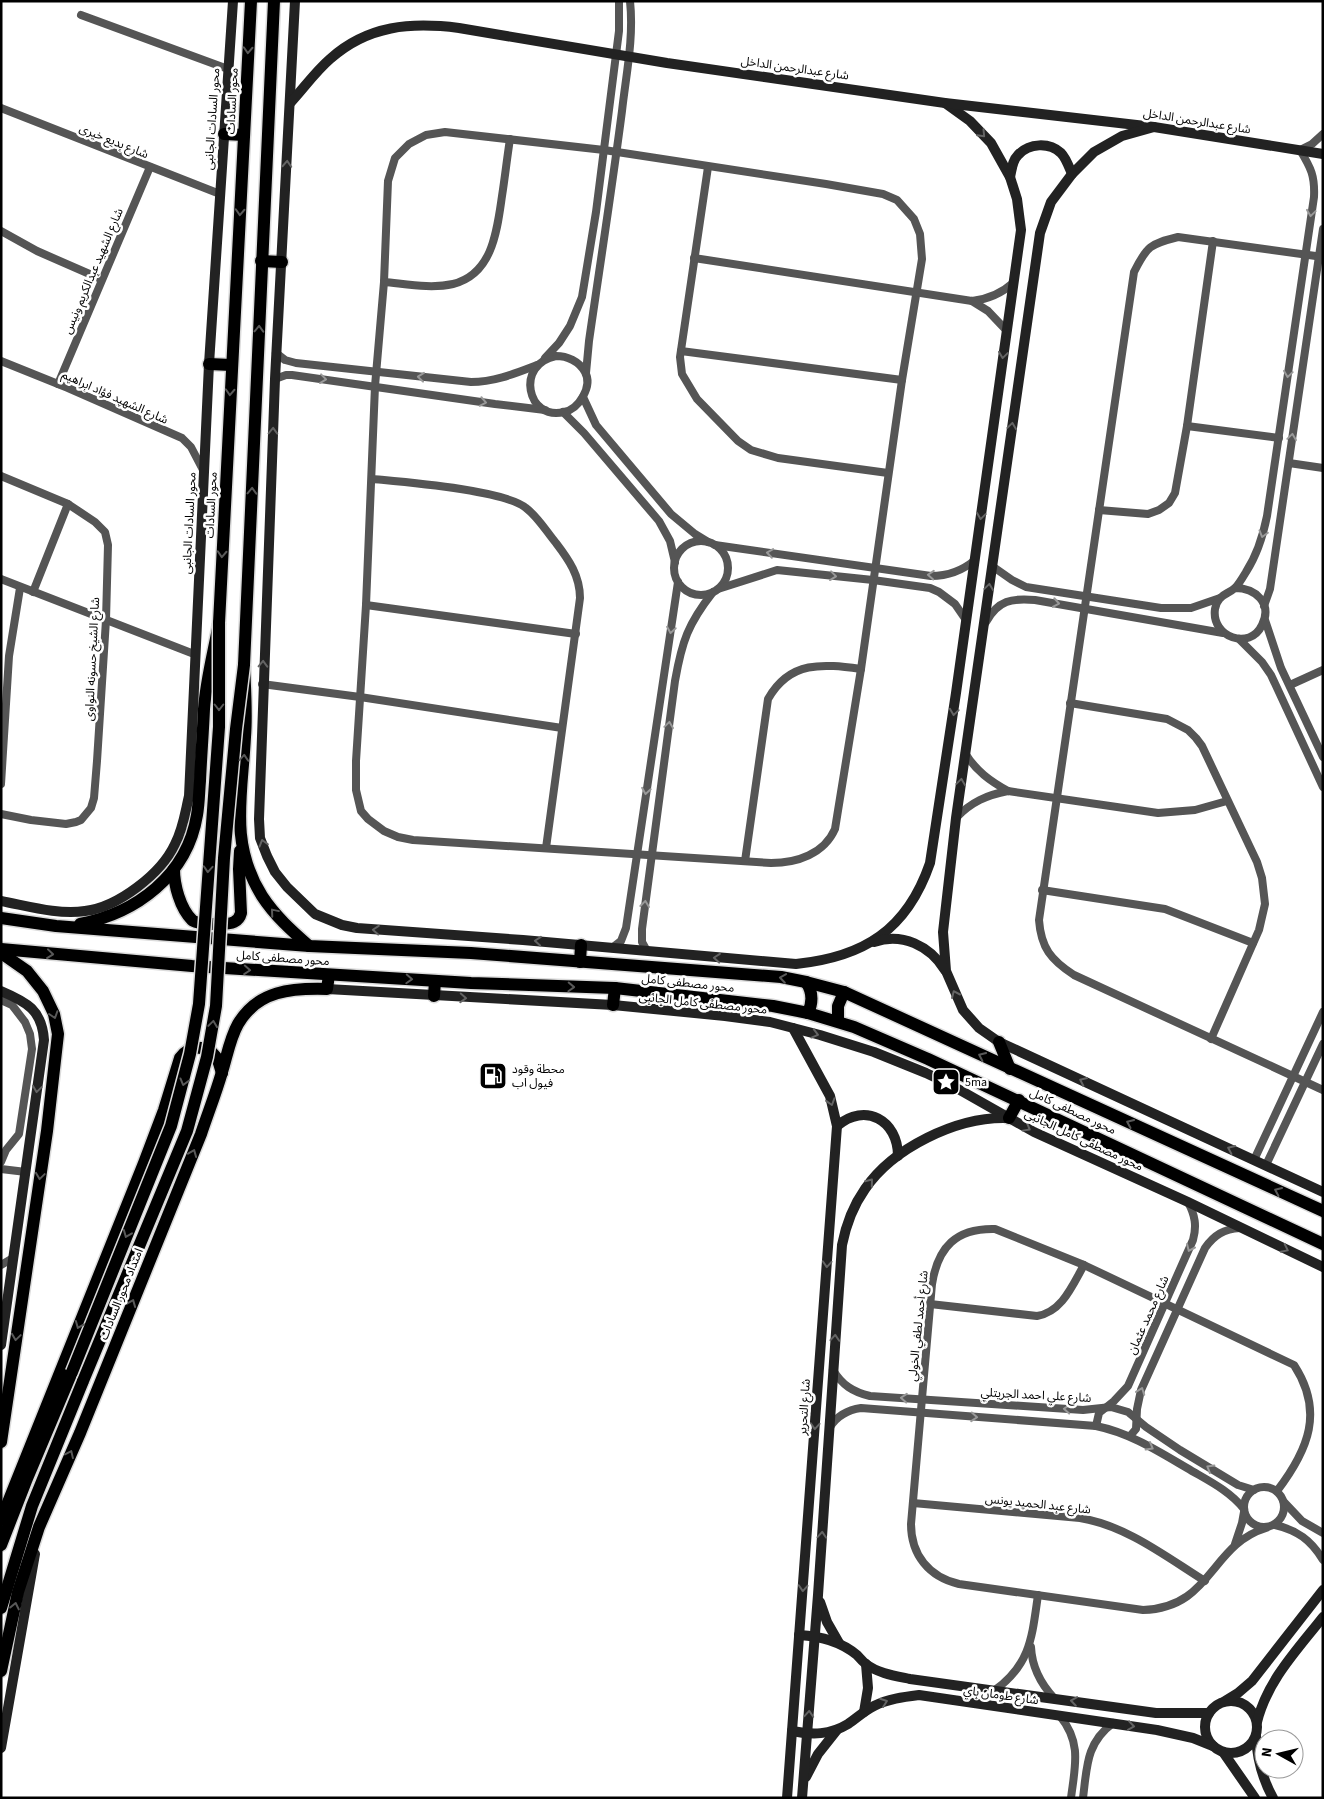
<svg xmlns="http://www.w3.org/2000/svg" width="1324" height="1799" font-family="'Source Sans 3','Noto Sans Arabic',sans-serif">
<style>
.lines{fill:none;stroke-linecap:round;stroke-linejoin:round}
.primary-casing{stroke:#dbdbdb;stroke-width:15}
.street{stroke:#555;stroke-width:8}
.secondary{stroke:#222;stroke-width:10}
.primary{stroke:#000;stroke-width:12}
.primary-bridge-casing{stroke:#dbdbdb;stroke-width:15;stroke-linecap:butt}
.primary-bridge{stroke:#000;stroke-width:12}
.oneway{stroke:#595959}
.oneway2{stroke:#646464}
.oneway3{stroke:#999}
.labels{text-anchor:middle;stroke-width:5;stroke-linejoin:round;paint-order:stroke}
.street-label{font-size:12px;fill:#000;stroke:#fff}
.poi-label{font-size:12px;fill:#000;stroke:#fff;text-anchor:start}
</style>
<rect width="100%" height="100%" fill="#fff"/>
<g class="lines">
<defs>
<g id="primary">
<path d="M274 1 244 665C245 689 247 713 245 737 242 796 229 843 262 896 275 916 292 931 309 946"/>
<path d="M224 134 244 135"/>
<path d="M261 261 282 262"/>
<path d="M209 364 231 365"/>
<path d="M174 869C174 885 180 908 192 920 197 925 228 925 234 922 238 920 240 917 241 913L239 869 240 851"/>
<path d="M1 918 56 926 309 946 471 953 781 977 806 982 844 992 1323 1211"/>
<path d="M80 924C136 913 187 876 197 815 199 804 199 792 200 781 201 757 203 733 204 709 206 680 214 651 219 623L251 1"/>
<path d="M1 949 192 966 471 983 615 988 773 1006 808 1013 854 1027 928 1059 1323 1244"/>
<path d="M1 953 27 971 43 991 54 1014 58 1034 47 1131 1 1442"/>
<path d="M580 962 581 945"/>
<path d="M806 982C813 992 813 1002 808 1013"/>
<path d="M434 996 435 981"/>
<path d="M613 1005 615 988"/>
<path d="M838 1021V1006L844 992"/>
<path d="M999 1042 1010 1069"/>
<path d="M1009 1118 1019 1100"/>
<path d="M1 1520 144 1163 164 1110 180 1058C189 1045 207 1044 216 1057 219 1061 220 1067 222 1073"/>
<path d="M1 1545 26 1481 72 1372"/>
<path d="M1 1608 32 1506 83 1381"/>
<path d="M1 1671 18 1592 39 1527 80 1433 201 1134C208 1113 216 1093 222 1072 227 1056 230 1038 238 1024 258 990 292 988 327 989L329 975"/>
</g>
</defs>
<use href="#primary" class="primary-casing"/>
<g class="street">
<path d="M81 15 228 69"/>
<path d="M1 108 220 194"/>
<path d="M445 132 604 150 826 184 883 194 897 200 914 219 920 234 922 259 902 380 861 669 835 829C824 854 797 863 771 863L413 840 398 837 384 831 368 819 361 811 356 790V761L366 605 375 386 384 282 388 181 395 158 409 144 426 135Z"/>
<path d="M708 167 680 357 682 374 697 399 738 441 751 450 778 458 888 473"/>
<path d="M1 231 37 251 101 279"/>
<path d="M1323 257 1178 237C1150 244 1147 246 1134 272L1039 920C1041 948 1051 960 1074 975L1323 1090"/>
<path d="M694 258 972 301C989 299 1001 294 1013 283"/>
<path d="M384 282C406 284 431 289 453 284 493 274 497 230 502 196 505 177 507 158 510 139"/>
<path d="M972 301 988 311 1007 331"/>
<path d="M681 351 902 380"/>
<path d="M276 353 285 360 296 363 471 382C495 382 516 373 537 365"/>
<path d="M556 356C567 356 579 361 585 372 593 386 579 409 564 412 527 421 515 364 556 356Z"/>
<path d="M545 358 559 343 570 326 582 297 596 212 619 31V1"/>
<path d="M1 361 68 388 182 438 191 447 203 470"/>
<path d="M586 373 589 341C600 265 612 188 622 111 626 75 634 38 630 1"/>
<path d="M275 379 286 375H292L495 404 545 410"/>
<path d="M58 384 150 167"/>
<path d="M583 397 596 425 671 514 695 534 708 542"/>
<path d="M563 412 584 433 659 521 670 541 675 562"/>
<path d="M1187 426 1279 438"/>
<path d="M1289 463 1323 468"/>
<path d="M1 476 68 504 95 522 105 532 108 545 106 620 97 761 94 798 91 808 81 820 76 822 66 824 31 820 1 814"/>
<path d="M373 479C404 482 505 490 526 508 538 517 546 531 556 543 569 560 580 576 580 598L546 848"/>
<path d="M1099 510 1148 514 1159 510 1169 503 1175 493 1187 426 1213 241"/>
<circle cx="701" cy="568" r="27"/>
<path d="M715 545 931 576C949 576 962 571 975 560"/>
<path d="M992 566 1012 580 1026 587 1161 608H1191L1220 598"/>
<path d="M1 579 194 654"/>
<path d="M1235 588C1255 588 1273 603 1262 625 1250 651 1211 637 1215 609 1218 594 1227 595 1235 588 1239 584 1243 577 1246 572 1257 555 1263 536 1267 516L1314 197C1315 176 1311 168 1300 150L1312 144 1323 134"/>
<path d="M718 589 777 570 873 580 930 588 939 592 955 604 966 620"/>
<path d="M33 592 68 504"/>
<path d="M366 605 576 634"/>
<path d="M1264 606 1270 589 1323 229"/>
<path d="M1265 620 1281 668 1323 757"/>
<path d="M986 622C998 600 1012 598 1035 600L1223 633"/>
<path d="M1239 639 1262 662 1271 675 1323 787"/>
<path d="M262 684 360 697 562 728"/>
<path d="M1290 685 1323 670"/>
<path d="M1070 703 1167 719 1188 730 1196 738 1202 746 1257 862 1262 878 1265 904 1259 930 1211 1039"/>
<path d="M965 753C976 771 990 781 1008 791"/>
<path d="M1 784 9 656 20 588"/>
<path d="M956 818C971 802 987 795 1008 791L1158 813 1195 810 1227 801"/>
<path d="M745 861 768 699C790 660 823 664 861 669"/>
<path d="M1042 890 1165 909 1253 943"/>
<path d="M612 948 621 941 626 928 678 582"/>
<path d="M647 951 642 942V929L675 681C682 641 688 624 713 592"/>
<path d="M1 1000 12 1005 25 1022 30 1034 32 1049 19 1134 6 1150 1 1162"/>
<path d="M1254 1160 1323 1012"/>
<path d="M1266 1165 1323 1044"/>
<path d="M1 1169 26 1172"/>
<path d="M1 1265 13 1258"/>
<path d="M930 1304 1037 1316C1062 1312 1072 1286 1084 1265"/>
<path d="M833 1370C842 1385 853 1392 870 1396L1083 1410 1111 1407 1128 1412 1146 1427 1180 1450 1238 1485 1254 1490"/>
<path d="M1096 1426 1099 1413 1114 1401 1128 1386 1193 1240C1197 1226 1195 1215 1188 1202"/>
<path d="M830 1427C837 1416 847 1410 861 1408L1096 1426C1130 1433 1158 1451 1187 1468 1207 1480 1229 1490 1244 1509"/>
<path d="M1130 1436 1136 1429 1137 1409 1141 1390 1205 1248C1214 1235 1224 1229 1240 1228"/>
<circle cx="1264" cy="1507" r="20"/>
<path d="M1284 1502 1302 1521 1323 1533"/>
<path d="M913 1503 1080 1518C1127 1526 1165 1556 1205 1581"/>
<path d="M1275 1525C1297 1530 1311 1540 1323 1560"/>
<path d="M1266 1528C1210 1545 1212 1608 1143 1610L959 1584C929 1577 911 1555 911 1524L932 1284C938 1247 956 1228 995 1229L1084 1265 1294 1365C1324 1411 1309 1449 1277 1491"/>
<path d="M1235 1544 1242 1523 1244 1512"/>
<path d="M1031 1647C1032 1668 1041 1684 1054 1698"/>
<path d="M995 1690C1031 1664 1032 1636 1038 1595"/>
<path d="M1060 1716C1082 1743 1075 1766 1071 1798"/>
<path d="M1083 1798C1087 1767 1086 1743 1113 1723"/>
</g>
<g class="secondary">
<path d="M295 1 275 379 259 819 260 838 267 856 275 872 287 887 315 914 342 925 357 928 523 940 796 964C864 957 907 930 930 863L956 693 1021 230 1017 199 1010 177 991 143 970 121 945 103"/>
<path d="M291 102C304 88 315 72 330 59 368 25 411 22 459 28L667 63 945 103 1154 127 1323 154"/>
<path d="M1154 127 1122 136 1094 152 1072 174 1051 202 1040 233 956 818 943 932 946 971 963 1010 979 1028 999 1042 1323 1192"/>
<path d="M1010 177C1012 169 1012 161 1018 155 1029 143 1049 142 1061 153 1066 158 1069 167 1072 174"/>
<path d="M1 901C28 906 58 915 85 911 118 907 161 874 175 844 183 829 185 813 189 796L209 364 233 1"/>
<path d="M874 942C902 932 930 946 945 970"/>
<path d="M327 989 613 1005 725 1016 770 1022 820 1035 874 1052 926 1073 951 1085 1034 1132 1188 1202 1323 1267"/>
<path d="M1 991C27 1002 42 1010 44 1040L1 1345"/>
<path d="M837 1126C865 1102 898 1120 898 1156"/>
<path d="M820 1602 827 1622 839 1643"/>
<path d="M799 1635C821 1636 840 1641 857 1655 860 1658 863 1662 866 1664 877 1673 896 1676 910 1679L1156 1713H1209"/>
<circle cx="1231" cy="1727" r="26"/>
<path d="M1225 1701 1238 1693 1252 1681 1323 1590"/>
<path d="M864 1712 868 1688 866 1664"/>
<path d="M1257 1722C1267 1681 1297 1650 1323 1617"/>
<path d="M792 1731C812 1735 830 1735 848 1724 857 1718 864 1711 874 1706 888 1699 903 1697 919 1695L1157 1730 1193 1738 1213 1746"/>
<path d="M1256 1736C1257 1759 1262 1778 1273 1798"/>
<path d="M1 1748 35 1554"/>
<path d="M1223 1752 1255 1798"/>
<path d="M806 1777 818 1754 837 1730"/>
<path d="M787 1798 837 1126 830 1096 793 1028"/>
<path d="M802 1798 818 1595 842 1245C846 1225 853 1206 865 1189 893 1148 956 1117 1006 1118"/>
</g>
<use href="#primary" class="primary"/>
<defs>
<g id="primary-bridge">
<path d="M72 1372 171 1126 190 1054 199 1004 219 727V623"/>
<path d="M83 1381 187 1131 207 1057 216 1006 224 858 236 729 244 665"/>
</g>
</defs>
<use href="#primary-bridge" class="primary-bridge-casing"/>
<use href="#primary-bridge" class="primary-bridge"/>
</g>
<defs><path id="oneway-chevron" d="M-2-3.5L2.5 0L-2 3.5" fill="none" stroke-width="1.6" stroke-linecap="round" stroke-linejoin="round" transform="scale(1.25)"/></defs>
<g class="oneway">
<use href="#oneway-chevron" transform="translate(248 50) rotate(93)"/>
<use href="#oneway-chevron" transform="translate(240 212) rotate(93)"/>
<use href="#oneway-chevron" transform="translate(259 329) rotate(-88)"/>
<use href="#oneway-chevron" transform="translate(230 392) rotate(93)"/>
<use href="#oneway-chevron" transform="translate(252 491) rotate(-88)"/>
<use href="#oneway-chevron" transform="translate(222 554) rotate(93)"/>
<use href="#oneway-chevron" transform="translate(219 707) rotate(90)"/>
<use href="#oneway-chevron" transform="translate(244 758) rotate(-86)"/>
<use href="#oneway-chevron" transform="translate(208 869) rotate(94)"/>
<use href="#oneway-chevron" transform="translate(274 912) rotate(-130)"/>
<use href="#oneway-chevron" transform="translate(50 954) rotate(6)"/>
<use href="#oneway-chevron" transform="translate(247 970) rotate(4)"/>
<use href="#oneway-chevron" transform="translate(783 978) rotate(-172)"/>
<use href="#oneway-chevron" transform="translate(409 979) rotate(3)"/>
<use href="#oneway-chevron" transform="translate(571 987) rotate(2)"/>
<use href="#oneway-chevron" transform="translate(54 1015) rotate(72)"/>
<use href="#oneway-chevron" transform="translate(213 1024) rotate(-82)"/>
<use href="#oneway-chevron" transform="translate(982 1056) rotate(-155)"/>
<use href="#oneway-chevron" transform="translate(184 1082) rotate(105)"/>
<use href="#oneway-chevron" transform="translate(1130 1123) rotate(-156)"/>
<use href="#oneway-chevron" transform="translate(193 1153) rotate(-68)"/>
<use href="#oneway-chevron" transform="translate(40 1176) rotate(98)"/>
<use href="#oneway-chevron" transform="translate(1278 1191) rotate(-156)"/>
<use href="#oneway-chevron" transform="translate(127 1234) rotate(112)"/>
<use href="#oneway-chevron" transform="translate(132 1303) rotate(-68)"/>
<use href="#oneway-chevron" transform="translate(79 1325) rotate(112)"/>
<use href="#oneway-chevron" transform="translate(16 1337) rotate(98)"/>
<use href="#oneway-chevron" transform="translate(70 1454) rotate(-65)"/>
<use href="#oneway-chevron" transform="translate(15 1606) rotate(-78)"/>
</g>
<g class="oneway2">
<use href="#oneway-chevron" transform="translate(982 134) rotate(47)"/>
<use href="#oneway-chevron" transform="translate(287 164) rotate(-87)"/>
<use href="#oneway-chevron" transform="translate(1003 355) rotate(98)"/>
<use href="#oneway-chevron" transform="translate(1012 426) rotate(-82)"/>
<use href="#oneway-chevron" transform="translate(273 431) rotate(-88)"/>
<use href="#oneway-chevron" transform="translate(981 516) rotate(98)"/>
<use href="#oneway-chevron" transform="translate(989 587) rotate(-82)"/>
<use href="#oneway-chevron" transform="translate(263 664) rotate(-88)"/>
<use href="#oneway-chevron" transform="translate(954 712) rotate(98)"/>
<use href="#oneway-chevron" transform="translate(961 782) rotate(-82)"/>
<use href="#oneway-chevron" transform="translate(263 843) rotate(-106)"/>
<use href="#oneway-chevron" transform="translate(376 930) rotate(-176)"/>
<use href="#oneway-chevron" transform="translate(538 941) rotate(-175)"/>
<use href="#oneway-chevron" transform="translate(717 958) rotate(-175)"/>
<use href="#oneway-chevron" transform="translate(955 994) rotate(-114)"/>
<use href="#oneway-chevron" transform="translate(463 998) rotate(3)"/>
<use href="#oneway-chevron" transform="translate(815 1034) rotate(15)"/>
<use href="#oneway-chevron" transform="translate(1083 1081) rotate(-155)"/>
<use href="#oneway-chevron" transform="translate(37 1089) rotate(98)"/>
<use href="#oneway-chevron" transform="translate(831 1102) rotate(73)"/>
<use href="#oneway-chevron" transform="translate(1027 1128) rotate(29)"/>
<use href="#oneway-chevron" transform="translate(1231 1149) rotate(-155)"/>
<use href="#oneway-chevron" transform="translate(870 1182) rotate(-51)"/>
<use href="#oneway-chevron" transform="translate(1285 1249) rotate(26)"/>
<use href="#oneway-chevron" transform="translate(827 1264) rotate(94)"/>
<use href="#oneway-chevron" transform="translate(835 1338) rotate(-86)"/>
<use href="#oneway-chevron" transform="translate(815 1426) rotate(94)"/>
<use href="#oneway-chevron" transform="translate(822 1535) rotate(-86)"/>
<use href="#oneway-chevron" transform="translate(803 1588) rotate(94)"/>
<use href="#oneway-chevron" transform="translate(1074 1701) rotate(-172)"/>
<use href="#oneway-chevron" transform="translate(884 1702) rotate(-20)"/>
<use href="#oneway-chevron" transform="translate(809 1714) rotate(-86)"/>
<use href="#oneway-chevron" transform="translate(1131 1726) rotate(8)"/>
</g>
<g class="oneway3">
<use href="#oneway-chevron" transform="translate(1311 213) rotate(98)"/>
<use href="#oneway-chevron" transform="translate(1288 374) rotate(98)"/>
<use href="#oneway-chevron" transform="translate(421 377) rotate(-174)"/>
<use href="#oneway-chevron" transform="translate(323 379) rotate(7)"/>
<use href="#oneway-chevron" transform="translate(483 402) rotate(11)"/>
<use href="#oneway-chevron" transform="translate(1292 437) rotate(-82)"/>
<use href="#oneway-chevron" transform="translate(1263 534) rotate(106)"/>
<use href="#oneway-chevron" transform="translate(770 553) rotate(-172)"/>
<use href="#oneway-chevron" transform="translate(931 575) rotate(-176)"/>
<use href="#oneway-chevron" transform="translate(833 576) rotate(7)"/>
<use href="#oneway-chevron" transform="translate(1056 603) rotate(10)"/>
<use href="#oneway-chevron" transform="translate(671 630) rotate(99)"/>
<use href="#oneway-chevron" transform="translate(669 725) rotate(-82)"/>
<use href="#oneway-chevron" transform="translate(646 791) rotate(99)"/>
<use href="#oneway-chevron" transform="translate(645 904) rotate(-83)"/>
<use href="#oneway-chevron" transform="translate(1190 1248) rotate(114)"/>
<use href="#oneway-chevron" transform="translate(1141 1391) rotate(-70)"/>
<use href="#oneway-chevron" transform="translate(904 1398) rotate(-176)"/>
<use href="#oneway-chevron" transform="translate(1067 1409) rotate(-176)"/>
<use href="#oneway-chevron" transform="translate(974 1417) rotate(4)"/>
<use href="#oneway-chevron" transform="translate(1150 1447) rotate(30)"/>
<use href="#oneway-chevron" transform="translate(1210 1468) rotate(-149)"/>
</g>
<defs>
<symbol id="fuel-square" viewBox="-11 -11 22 22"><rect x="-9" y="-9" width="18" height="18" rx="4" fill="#000" stroke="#fff"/><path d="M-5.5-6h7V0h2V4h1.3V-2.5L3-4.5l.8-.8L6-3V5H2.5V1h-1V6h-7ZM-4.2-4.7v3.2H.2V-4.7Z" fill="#fff"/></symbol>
<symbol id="sight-square" viewBox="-11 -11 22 22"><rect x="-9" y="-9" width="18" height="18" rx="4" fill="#000" stroke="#fff"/><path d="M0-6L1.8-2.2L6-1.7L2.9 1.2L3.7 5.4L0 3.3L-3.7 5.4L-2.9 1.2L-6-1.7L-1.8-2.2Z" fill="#fff"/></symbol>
</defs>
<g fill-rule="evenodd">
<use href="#fuel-square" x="477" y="1060" width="32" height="32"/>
<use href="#sight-square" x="930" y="1066" width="32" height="32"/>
</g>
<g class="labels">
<g class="street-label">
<text transform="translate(795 68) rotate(8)" y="4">شارع عبدالرحمن الداخل</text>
<text transform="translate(232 101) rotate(-87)" y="4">محور السادات</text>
<text transform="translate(212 119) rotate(-86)" y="4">محور السادات الجانبى</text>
<text transform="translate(1197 121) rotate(9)" y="4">شارع عبدالرحمن الداخل</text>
<text transform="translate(114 141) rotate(22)" y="4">شارع بديع خيرى</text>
<text transform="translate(93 271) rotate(-67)" y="4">شارع الشهيد عبدالكريم ونيس</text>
<text transform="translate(115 397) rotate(24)" y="4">شارع الشهيد فؤاد ابراهيم</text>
<text transform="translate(211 505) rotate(-87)" y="4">محور السادات</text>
<text transform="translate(189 523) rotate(-87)" y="4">محور السادات الجانبى</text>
<text transform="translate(92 659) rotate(-87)" y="4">شارع الشيخ حسونه النواوى</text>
<text transform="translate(283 958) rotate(4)" y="4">محور مصطفى كامل</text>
<text transform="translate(688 983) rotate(6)" y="4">محور مصطفى كامل</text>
<text transform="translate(703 1003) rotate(6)" y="4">محور مصطفى كامل الجانبى</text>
<text transform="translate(1073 1111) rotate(25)" y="4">محور مصطفى كامل</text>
<text transform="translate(1084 1140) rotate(25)" y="4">محور مصطفى كامل الجانبى</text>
<text transform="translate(121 1294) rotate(-68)" y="4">امتداد محور السادات</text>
<text transform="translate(1148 1315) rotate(-66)" y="4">شارع محمد عثمان</text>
<text transform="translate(918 1326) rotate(-84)" y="4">شارع أحمد لطفي الخولي</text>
<text transform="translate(1036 1395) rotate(3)" y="4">شارع علي احمد الجريتلي</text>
<text transform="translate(804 1407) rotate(-86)" y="4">شارع التحرير</text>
<text transform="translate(1038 1504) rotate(6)" y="4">شارع عبد الحميد يونس</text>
<text transform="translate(1001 1695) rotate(8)" y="4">شارع طومان باي</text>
</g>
<g class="poi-label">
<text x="512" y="1073">محطة وقود<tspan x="512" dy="14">فيول اب</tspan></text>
<text x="965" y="1086">5ma</text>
</g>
</g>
<rect width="1324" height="1799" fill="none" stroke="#000000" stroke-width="5"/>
<g transform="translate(1279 1754) rotate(278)"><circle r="24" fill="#ffffff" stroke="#999999"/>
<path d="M0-4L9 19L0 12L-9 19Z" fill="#000000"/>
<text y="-8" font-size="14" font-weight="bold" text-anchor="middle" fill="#000000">N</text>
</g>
</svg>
